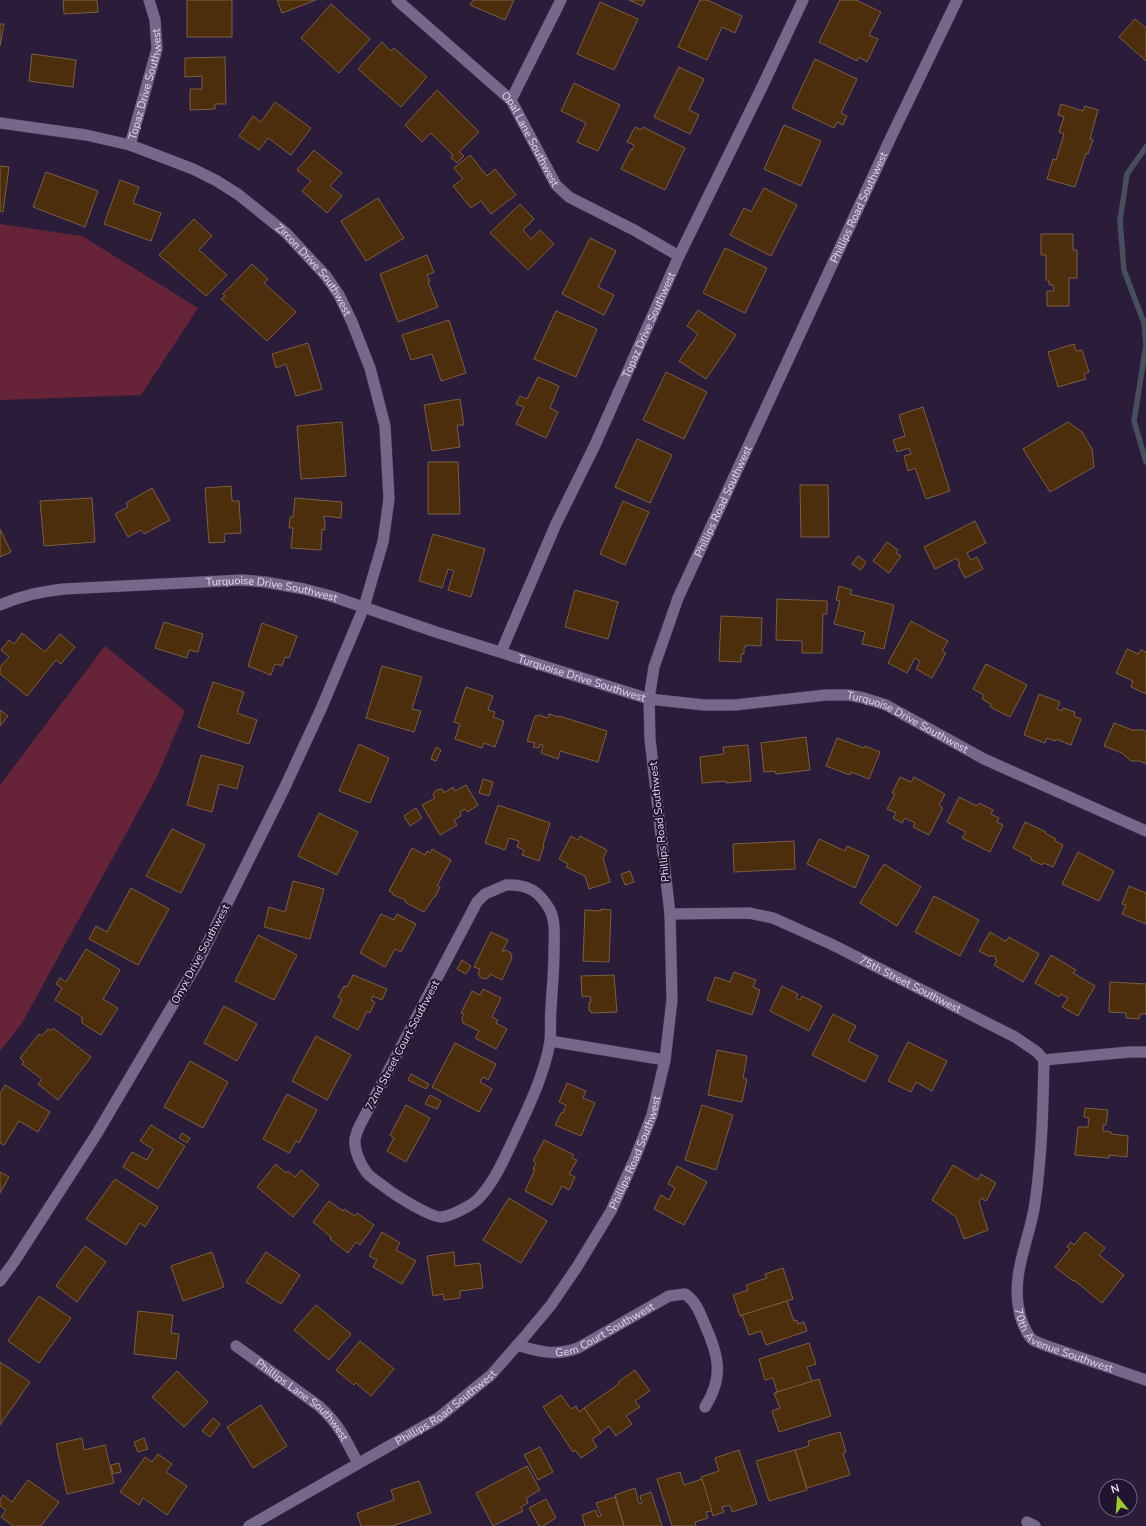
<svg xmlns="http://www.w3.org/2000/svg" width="1146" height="1526" font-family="'Nunito Sans',sans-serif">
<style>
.green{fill:#672338}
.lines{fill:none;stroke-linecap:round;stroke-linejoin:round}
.stream{stroke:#474f5d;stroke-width:5.5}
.building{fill:#4c2e0c;stroke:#7a5e43}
.minor-casing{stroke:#443851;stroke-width:12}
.tertiary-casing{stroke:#443851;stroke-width:12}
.minor{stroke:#76688a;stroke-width:11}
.tertiary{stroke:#76688a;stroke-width:11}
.labels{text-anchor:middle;stroke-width:4;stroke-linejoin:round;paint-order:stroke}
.street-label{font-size:11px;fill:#e0d8ec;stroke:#211430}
</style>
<rect width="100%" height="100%" fill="#2b1d3a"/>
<g class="green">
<path d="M0 224 82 236 198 308 141 395 0 400Z"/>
<path d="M105 646 185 711 156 779 22 1023 0 1051V785Z"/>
</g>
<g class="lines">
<path class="stream" d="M1146 147 1127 174 1120 221 1124 270 1144 323 1146 345 1134 421 1146 462"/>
</g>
<g class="building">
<path d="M63 0H97L98 12 64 14Z"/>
<rect x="187" y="0" width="45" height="37"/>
<path d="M277 0H316L282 13Z"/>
<path d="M473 0H514L505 20 470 5Z"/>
<path d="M629 0H645L642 6Z"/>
<path d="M700 0H707L742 16 735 33 722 27 707 60 678 47Z"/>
<path d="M840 0H856L881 12 869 35 878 39 867 62 859 57 857 61 819 42Z"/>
<path d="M600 2 638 19 614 70 577 54Z"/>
<path d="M331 4 370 39 339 73 301 38Z"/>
<path d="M1135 19 1146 28V61L1119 37Z"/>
<path d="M0 24H4L0 46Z"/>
<path d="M382 42 391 51 394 48 427 77 401 107 358 69Z"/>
<path d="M32 54 76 60 73 87 29 81Z"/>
<path d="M225 57 226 104H215V109L190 110V89H202V76L185 77V58Z"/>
<path d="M815 59 857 79 841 113 847 116 843 125 837 122 834 128 792 108Z"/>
<path d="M679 67 704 79 689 110 699 115 690 134 654 117Z"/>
<path d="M574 83 620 105 598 151 577 142 586 123 561 111Z"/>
<path d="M437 90 479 132 459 152 464 156 457 163 451 158 453 155 431 133 422 142 405 125Z"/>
<path d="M275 102 311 128 291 155 268 138 259 150 239 136 253 116 261 122Z"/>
<path d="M1061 104 1083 111 1085 106 1098 110 1090 139 1093 140 1088 154 1086 153 1075 187 1047 179 1053 159 1056 160 1064 134 1059 132 1064 117 1058 115Z"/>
<path d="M784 125 821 141 801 186 764 169Z"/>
<path d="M635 127 641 130 643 127 685 148 665 190 621 169 631 149 632 150 634 145 627 142Z"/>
<path d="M314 150 342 173 330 186 342 196 327 213 302 191 311 181 297 170Z"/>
<path d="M470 155 487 176 495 169 516 195 491 214 481 201 471 208 453 186 463 179 454 168Z"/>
<path d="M0 166 9 167 3 212 0 211Z"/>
<path d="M46 172 98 191 85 227 33 207Z"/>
<path d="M120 180 139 187 133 203 161 213 151 241 104 224Z"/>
<path d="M764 188 797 205 771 256 730 235 744 208 751 212Z"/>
<path d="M378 198 404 238 366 261 341 221Z"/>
<path d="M520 204 534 219 523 230 531 239 540 230 554 244 528 270 490 233Z"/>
<path d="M194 219 212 236 199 250 227 275 206 296 159 255Z"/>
<path d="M1041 234H1073V250H1077V278H1069V306H1047V291H1054L1053 285H1049V280H1046V255H1041Z"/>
<path d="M590 238 616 251 598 287 614 295 604 315 562 294Z"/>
<path d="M725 248 767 268 745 313 703 293Z"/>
<path d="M427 255 434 272 427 275 430 281 428 282 438 307 398 322 380 274Z"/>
<path d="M252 264 268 279 264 283 296 312 267 341 221 299 225 296 223 294Z"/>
<path d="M698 310 736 335 706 379 679 361 698 334 687 326Z"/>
<path d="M556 311 597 329 576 377 534 359Z"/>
<path d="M449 320 466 373 441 381 432 354 411 360 402 335Z"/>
<path d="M308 343 322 389 296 396 286 364 276 368 272 354Z"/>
<path d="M1074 344 1076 351 1082 350 1089 372 1084 374 1086 379 1058 387 1048 352Z"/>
<path d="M666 372 707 392 684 439 643 420Z"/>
<path d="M538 377 559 386 550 408 558 412 546 438 516 424 524 407 516 404 520 396 527 399Z"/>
<path d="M460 399 464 425H457L460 447 432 451 424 405Z"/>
<path d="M923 407 950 491 926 499 915 468 908 471 904 456 911 454 909 448 897 452 893 440 905 436 899 415Z"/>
<path d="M342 422 346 476 301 479 297 426Z"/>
<path d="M1068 422 1082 432 1092 449 1094 467 1050 492 1023 449Z"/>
<path d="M637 439 672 455 650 503 615 487Z"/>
<path d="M428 462H458L460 514H428Z"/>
<path d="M800 485H828L829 537H801Z"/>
<path d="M231 486 232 501H239L241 533 224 534 225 542 209 543 205 488Z"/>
<path d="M152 488 170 520 144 534 141 530 128 537 115 514 128 507 126 503Z"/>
<path d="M92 498 95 542 44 546 40 501Z"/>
<path d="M295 498 342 502 341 518 324 516V521H325V530L322 529 321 550 291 548 293 528H289L290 517H293Z"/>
<path d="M623 501 649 512 625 565 600 554Z"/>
<path d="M975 521 986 543 967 553 971 560 977 557 983 569 965 578 958 565H960L957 558 935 569 924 547Z"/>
<path d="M0 529 11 552 0 557Z"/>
<path d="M433 534 485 549 471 597 448 590 454 571 448 569 442 588 419 581Z"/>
<path d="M887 542 898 550 896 553 901 556 889 573 873 561Z"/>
<path d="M858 556 866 562 861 570 852 564Z"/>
<path d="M839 586 852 590 850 594 894 605 884 649 862 644 865 632 834 624 840 601 836 600Z"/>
<path d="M575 590 618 602 608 639 565 627Z"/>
<path d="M777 599 827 601V614H823L822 653H802V641L776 640Z"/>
<path d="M721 616 762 618 761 646 746 645V647H744V654H741V662L719 661Z"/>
<path d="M911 621 948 641 942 651 946 653 932 678 916 669 920 661 915 658 907 673 888 663Z"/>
<path d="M164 622 203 634 198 652 189 650 187 658 155 648Z"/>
<path d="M262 623 297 636 289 658 285 657 282 666 275 664 271 675 248 666Z"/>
<path d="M22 633 45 652 60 634 75 647 61 664 56 660 27 696 0 674V667L9 657 1 650 9 640 14 644Z"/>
<path d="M1127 649 1138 654 1141 650 1146 652V694L1131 687 1133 681 1116 673Z"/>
<path d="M986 664 1027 685 1010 717 990 707 991 704 982 699 984 695 973 689Z"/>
<path d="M382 666 422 677 412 709 421 711 414 732 366 718Z"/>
<path d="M213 682 244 692 237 713 257 720 249 744 198 727Z"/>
<path d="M466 687 493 696 488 710 495 712 493 717 504 721 495 747 484 743 482 748 455 739 460 724 454 722Z"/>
<path d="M1039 694 1060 702 1057 709 1062 711 1063 708 1075 712 1074 716 1081 719 1071 745 1056 739 1055 741 1047 738 1045 743 1024 735Z"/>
<path d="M0 710 8 716 0 726Z"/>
<path d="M549 714 558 717 559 716 607 731 598 762 560 751 558 759 541 753 543 745 540 744 539 748 533 747 535 743 527 741 535 716H538V715L548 718Z"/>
<path d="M1114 723 1132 730H1144L1146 732V764L1140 761H1131L1122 753 1104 746Z"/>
<path d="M806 737 810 770 776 774 775 771 764 772 761 743Z"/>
<path d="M837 738 864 748 865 746 880 752 869 779 851 772 850 775 826 766Z"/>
<path d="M359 744 389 758 370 803 339 791Z"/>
<path d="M748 745 751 781 726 783V781L702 783 700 757 724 754 723 747Z"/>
<path d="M436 747 441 750 436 761 431 759Z"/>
<path d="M201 755 243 766 237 789 219 784 212 812 187 805Z"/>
<path d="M900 777 911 782 914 777 945 794 939 805 943 808 929 835 913 827 915 823 905 818 902 823 893 818 896 813 887 809 895 794 892 793Z"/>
<path d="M483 779 493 782 489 796 479 793Z"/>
<path d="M466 785 478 805 467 812 465 809 460 812 461 816 454 820 457 825 440 835 422 805 435 798 433 795 435 791 440 789 443 790 444 793 453 787 455 791Z"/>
<path d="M959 797 977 806 979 803 993 810 991 814 999 818 997 822 1003 825 990 852 962 838 966 832 947 822Z"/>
<path d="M498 805 550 823 543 845 544 846 539 861 522 855 524 850 517 847 519 841 509 838 505 850 485 843Z"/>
<path d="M416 808 422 818 410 826 404 816Z"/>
<path d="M319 813 358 832 337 875 298 856Z"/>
<path d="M1025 822 1046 832 1045 833 1056 839 1055 841 1063 845 1053 867 1044 863 1042 865 1031 860 1032 858 1013 848Z"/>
<path d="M172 829 205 845 181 893 146 876Z"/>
<path d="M571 836 578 840 580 836 607 850 603 858 610 882 589 889 585 876 566 867 568 864 559 859Z"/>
<path d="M819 839 845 851 847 846 869 856 855 888 807 864Z"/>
<path d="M794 841 795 869 734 872 733 844Z"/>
<path d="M412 848 425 855 427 851 430 853 432 849 451 860 437 886 440 887 435 897H434L424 912 405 902 406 900 393 895V893L389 891Z"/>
<path d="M1078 852 1114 871 1099 901 1062 884Z"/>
<path d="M884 864 921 887 897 926 860 903Z"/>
<path d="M630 871 634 882 625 885 621 874Z"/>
<path d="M293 881 324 889 310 939 264 927 269 907 285 912Z"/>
<path d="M1129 886 1146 893V924L1122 914 1126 905 1122 904Z"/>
<path d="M131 888 169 909 138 965 89 939 96 926 107 932Z"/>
<path d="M934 896 979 920 960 956 915 932Z"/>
<path d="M601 909 611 910 609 962 583 961 585 910 601 911Z"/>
<path d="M381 914 394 920 397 914 416 924 401 952 395 949 385 967 360 953Z"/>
<path d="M491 932 508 940 502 952 506 950 511 953 512 958 502 980 490 974 488 978 484 979 480 977 478 973 480 969 474 967Z"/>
<path d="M990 932 1005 941 1007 940 1009 937 1039 954 1023 982 994 965 997 960 995 959 996 957 991 955 990 957 979 951Z"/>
<path d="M258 935 297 955 274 1000 235 981Z"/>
<path d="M86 949 120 970 103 999 118 1008 101 1035 82 1023V1017L55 1000 62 988 56 984 60 978 66 982Z"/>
<path d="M1051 955 1076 970 1073 973 1095 986 1078 1016 1062 1007 1068 998 1061 994 1059 997 1035 983Z"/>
<path d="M462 960 471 966 466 974 457 969Z"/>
<path d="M734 972 756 980 753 987 760 990 752 1015 707 1000 715 977 730 982Z"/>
<path d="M353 975 387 989 382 1000 373 996 371 1000 375 1002 370 1013 367 1011 358 1030 333 1017 342 999 338 997 344 986 347 987Z"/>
<path d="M614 975 617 1012 591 1013V1011H589V1002H591L590 996 582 997 581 976Z"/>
<path d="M1110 982 1146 984V1014H1140L1139 1019 1126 1018V1013L1109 1012Z"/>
<path d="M782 986 798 994 796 998 800 1000 802 996 822 1006 809 1031 770 1011Z"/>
<path d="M483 989 501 998 492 1017 498 1020 496 1023 507 1029 496 1049 475 1038 479 1031 463 1023 462 1018 464 1014 461 1013 472 991 480 995Z"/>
<path d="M224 1006 257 1024 237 1061 204 1043Z"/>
<path d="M833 1014 856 1026 848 1041 878 1056 865 1082 812 1055Z"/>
<path d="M53 1028 91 1057 58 1100 38 1084 42 1079 22 1064 24 1062 20 1058 39 1034 42 1036 48 1029 51 1031Z"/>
<path d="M316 1036 351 1055 327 1100 292 1081Z"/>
<path d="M908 1042 947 1061 932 1091 916 1082 911 1092 888 1081Z"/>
<path d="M455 1043 496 1064 488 1080 483 1077 480 1082 492 1089 479 1112 432 1087Z"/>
<path d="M717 1050 747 1056 743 1078 747 1079 742 1102 708 1095Z"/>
<path d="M190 1061 228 1082 203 1128 164 1107Z"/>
<path d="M411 1074 429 1084 426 1089 408 1080Z"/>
<path d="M567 1083 586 1091 583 1098 595 1103 581 1136 555 1125 561 1113H563L566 1105 559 1102Z"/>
<path d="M5 1085 50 1112 38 1132 19 1121 4 1145 0 1143V1094Z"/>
<path d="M287 1094 317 1110 299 1143 296 1141 289 1153 263 1139Z"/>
<path d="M430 1095 441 1101 437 1109 425 1104Z"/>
<path d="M406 1105 430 1118 406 1162 387 1151 394 1138 390 1135Z"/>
<path d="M702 1105 733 1115 716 1170 685 1160Z"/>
<path d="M1085 1108 1108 1110 1106 1125H1103V1131L1111 1132V1134L1128 1136 1127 1157 1109 1155V1158L1075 1155 1078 1127H1088L1089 1118 1084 1117Z"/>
<path d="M151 1125 185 1146 158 1189 123 1167 132 1152 147 1160 153 1149 140 1141Z"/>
<path d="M182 1133 190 1138 187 1143 179 1138Z"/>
<path d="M544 1140 574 1155 572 1158 577 1160 569 1174 575 1177 569 1190 562 1186 552 1205 525 1191 535 1169H533L536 1163 533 1161Z"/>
<path d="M276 1164 286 1173 288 1171 295 1177 301 1170 319 1185 293 1217 257 1187Z"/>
<path d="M953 1165 978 1180 981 1174 996 1183 986 1201 981 1198 979 1202 988 1230 964 1239 956 1217 932 1200Z"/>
<path d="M677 1166 707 1182 684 1225 654 1209 661 1195 669 1200 675 1188 668 1184Z"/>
<path d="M0 1172 9 1177 0 1193Z"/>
<path d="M115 1179 158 1207 145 1227 140 1223 126 1245 86 1219Z"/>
<path d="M509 1198 547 1221 521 1263 483 1240Z"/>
<path d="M329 1201 343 1211 344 1209 355 1216 357 1213 374 1225 360 1245 356 1242 348 1253 330 1239 331 1237 313 1222Z"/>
<path d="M382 1232 400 1243 396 1250 416 1261 402 1284 373 1267 377 1260 369 1256Z"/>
<path d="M1085 1232 1105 1248 1099 1255 1124 1275 1102 1303 1074 1280 1073 1281 1055 1267 1070 1249 1067 1247 1071 1242 1074 1245Z"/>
<path d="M85 1246 106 1262 77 1302 56 1286Z"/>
<path d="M212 1252 224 1287 183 1301 171 1266Z"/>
<path d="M266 1252 300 1275 281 1304 246 1282Z"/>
<path d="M454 1252 455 1266 480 1263 483 1288 460 1291V1298L444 1300 443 1294 433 1296 427 1256Z"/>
<path d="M783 1268 793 1299 740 1316 733 1295 748 1290 746 1285 767 1278 765 1274Z"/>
<path d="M39 1296 71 1318 39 1363 8 1341Z"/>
<path d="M787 1301 794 1321 797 1320 798 1324 804 1322 807 1331 766 1345 761 1331 749 1335 742 1315Z"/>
<path d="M316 1305 351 1334 329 1360 294 1330Z"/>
<path d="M138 1311 173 1315 171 1333 179 1334 176 1359 134 1354Z"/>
<path d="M360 1341 394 1369 371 1396 356 1383 354 1385 336 1370Z"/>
<path d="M809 1343 816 1364 807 1367 812 1382 777 1392 773 1378 765 1380 759 1359Z"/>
<path d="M0 1362 30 1382 0 1425Z"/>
<path d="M635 1370 650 1391 635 1401 640 1407 626 1416 632 1424 616 1436 609 1426 601 1433 584 1408 619 1384 618 1382Z"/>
<path d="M177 1371 208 1402 184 1427 152 1397Z"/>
<path d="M819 1379 831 1416 779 1432 772 1411 780 1408 774 1393Z"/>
<path d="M561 1395 571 1409 576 1406 579 1412 584 1408 601 1433 592 1439 597 1447 581 1458 575 1450 573 1452 543 1407Z"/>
<path d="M261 1405 287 1446 253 1468 227 1427Z"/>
<path d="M213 1418 220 1424 210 1437 202 1431Z"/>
<path d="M840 1432 846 1452 843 1453 850 1475 807 1488 795 1450 809 1446 808 1441Z"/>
<path d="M82 1438 84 1450 105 1445 114 1483 67 1494 56 1444Z"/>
<path d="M144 1438 148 1449 138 1452 134 1442Z"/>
<path d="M540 1447 553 1472 538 1480 524 1455Z"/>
<path d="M739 1450 757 1504 732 1512 730 1505 722 1507 724 1512 713 1516 701 1477 719 1471 715 1458Z"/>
<path d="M795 1450 807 1490 769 1501 756 1461Z"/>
<path d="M158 1454 172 1464 166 1472 187 1486 167 1515 143 1498 139 1505 120 1492 145 1457 152 1462Z"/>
<path d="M119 1463 121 1472 113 1474 111 1465Z"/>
<path d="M527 1466 540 1490 526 1498 528 1503 521 1507 523 1511 493 1526 476 1493Z"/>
<path d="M680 1472 684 1485 702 1479 712 1511 706 1512 708 1518 695 1522 696 1526H672L657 1479Z"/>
<path d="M28 1480 59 1502 41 1526H13L1 1517 6 1510 0 1506V1500L3 1495 12 1502Z"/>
<path d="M419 1481 431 1513 392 1526H361L357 1513 394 1500 391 1490Z"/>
<path d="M635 1488 639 1504 642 1503 640 1496 651 1492 662 1526H624L615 1495Z"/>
<path d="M615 1497 624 1526H585L582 1515 596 1510 598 1517 601 1516 596 1503Z"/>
<path d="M546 1499 556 1518 543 1526H539L529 1508Z"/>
</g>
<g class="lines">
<defs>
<g id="minor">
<path id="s1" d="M397 0 511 100 556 185 569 197 634 230 679 256"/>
<path d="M511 100 561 0"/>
<path id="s2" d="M130 145 157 49 155 20 149 0"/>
<path id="s3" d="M0 605C23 595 40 592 64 589L242 580 265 582 304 589 331 596 436 632 649 699 704 705H735L826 695H849L864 698 886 705 984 759 1146 831"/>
<path id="s4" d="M501 652 556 524 595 445 679 256 762 87 803 0"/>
<path id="s5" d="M649 699 654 667 678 598 892 135 957 0"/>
<path d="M506 885C528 884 539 891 550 910 556 922 554 939 554 952 554 971 552 990 551 1009 550 1020 551 1031 550 1042 544 1075 529 1106 515 1136 505 1157 495 1181 479 1198 473 1205 451 1216 442 1217 431 1218 395 1195 386 1188 380 1183 372 1179 367 1173 360 1164 354 1150 355 1139 356 1135 358 1129 360 1125L477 902 485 894Z"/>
<path id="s6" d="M670 914 749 913 773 918 831 944 1015 1037 1037 1052 1044 1060 1129 1052H1146"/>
<path d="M550 1041 665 1060"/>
<path id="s7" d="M1044 1060C1043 1108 1042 1155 1035 1203 1030 1239 1011 1273 1019 1310 1020 1318 1027 1336 1033 1340 1038 1343 1043 1344 1047 1346L1146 1380"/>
<path id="s8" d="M517 1345C539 1352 556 1356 578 1348L669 1296 685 1294C696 1301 700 1313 705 1325 719 1356 724 1377 705 1407"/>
<path id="s9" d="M236 1346 319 1406C340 1425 345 1439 358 1463"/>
<path d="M1027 1522 1035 1526"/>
</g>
<g id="tertiary">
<path id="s10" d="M0 123 86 135 130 145 146 151 193 169 217 181 239 195 286 233 326 276 339 295 352 322 370 368 385 426 389 499 383 542 364 607 321 709 284 789 197 964 96 1135 14 1262 0 1281"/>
<path id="s11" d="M249 1526 438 1418 491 1375 526 1335 551 1305 577 1267 611 1211 635 1158 652 1115 665 1060 672 1000 670 914 650 739 649 699"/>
</g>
</defs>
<use href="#minor" class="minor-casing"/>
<use href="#tertiary" class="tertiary-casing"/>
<use href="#minor" class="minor"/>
<use href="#tertiary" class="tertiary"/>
</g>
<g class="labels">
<g class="street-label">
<text dy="4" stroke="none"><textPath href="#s2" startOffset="63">Topaz Drive Southwest</textPath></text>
<text dy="4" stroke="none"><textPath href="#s1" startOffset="195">Opal Lane Southwest</textPath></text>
<text dy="4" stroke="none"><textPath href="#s5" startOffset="536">Phillips Road Southwest</textPath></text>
<text dy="4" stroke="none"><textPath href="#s10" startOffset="359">Zircon Drive Southwest</textPath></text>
<text dy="4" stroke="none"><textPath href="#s4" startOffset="359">Topaz Drive Southwest</textPath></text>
<text dy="4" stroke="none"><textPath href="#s5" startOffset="212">Phillips Road Southwest</textPath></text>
<text dy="4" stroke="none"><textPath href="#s3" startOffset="275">Turquoise Drive Southwest</textPath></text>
<text dy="4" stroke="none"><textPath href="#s3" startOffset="599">Turquoise Drive Southwest</textPath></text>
<text dy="4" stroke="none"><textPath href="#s3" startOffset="935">Turquoise Drive Southwest</textPath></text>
<text transform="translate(659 822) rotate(-96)" y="4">Phillips Road Southwest</text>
<text transform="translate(200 954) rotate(-62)" y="4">Onyx Drive Southwest</text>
<text dy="4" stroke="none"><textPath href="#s6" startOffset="256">75th Street Southwest</textPath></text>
<text transform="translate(402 1045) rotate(-62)" y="4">72nd Street Court Southwest</text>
<text dy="4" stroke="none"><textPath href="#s11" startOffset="553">Phillips Road Southwest</textPath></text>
<text dy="4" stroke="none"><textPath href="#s8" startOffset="94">Gem Court Southwest</textPath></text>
<text dy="4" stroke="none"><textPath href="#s7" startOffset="311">70th Avenue Southwest</textPath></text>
<text dy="4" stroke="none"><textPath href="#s9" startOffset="86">Phillips Lane Southwest</textPath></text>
<text dy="4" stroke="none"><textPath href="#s11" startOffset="230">Phillips Road Southwest</textPath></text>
</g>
</g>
<g transform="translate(1118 1498) rotate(343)"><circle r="19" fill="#211430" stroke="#6d627b"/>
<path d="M0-3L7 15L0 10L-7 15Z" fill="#9fca2e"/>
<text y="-6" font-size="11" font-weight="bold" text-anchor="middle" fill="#e0d8ec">N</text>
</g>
</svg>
